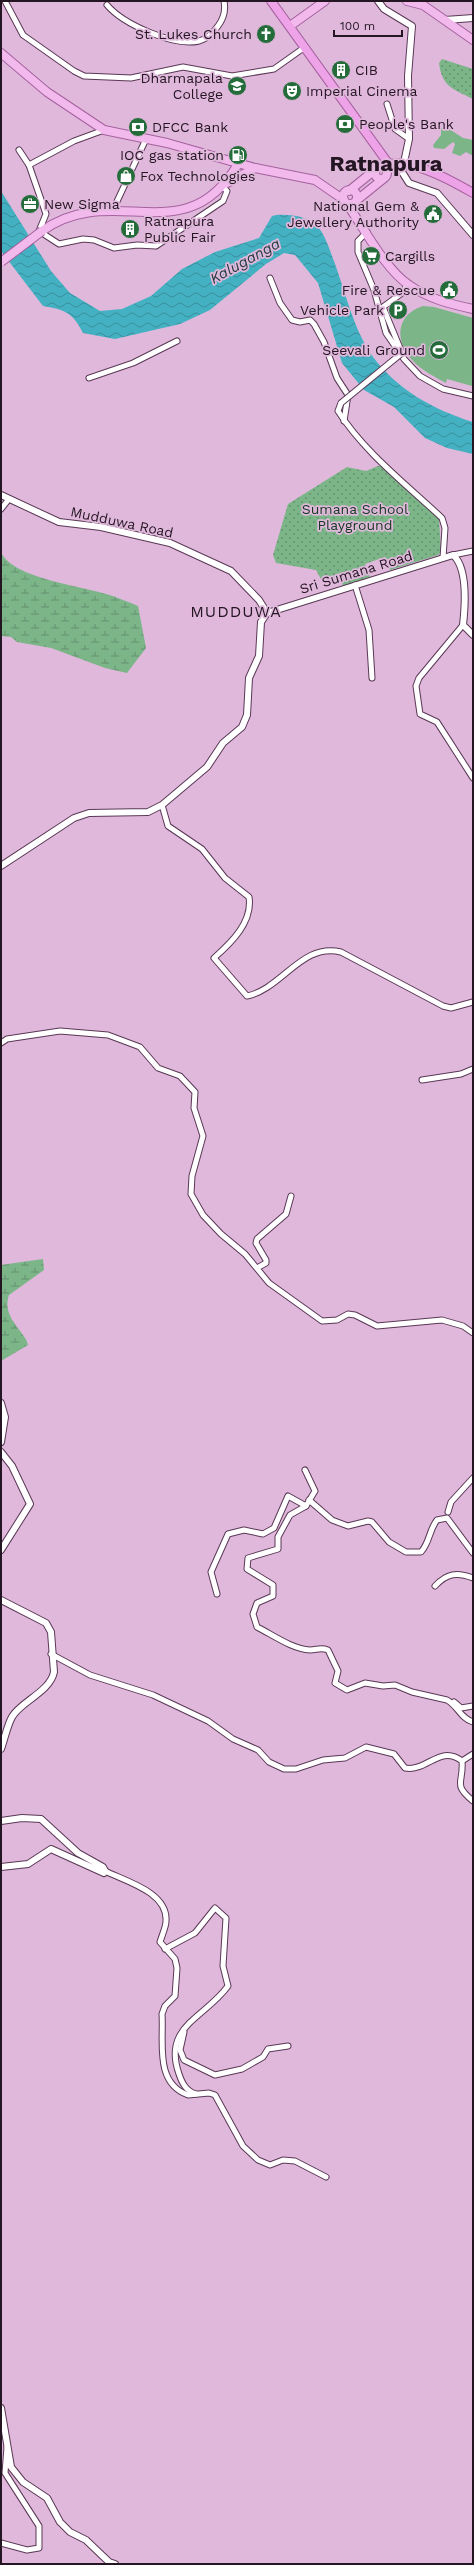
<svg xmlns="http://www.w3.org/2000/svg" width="474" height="2565" font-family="'Work Sans',sans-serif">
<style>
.grass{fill:#7bb588}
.wetland{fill:url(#wetland-marsh)}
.park{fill:url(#park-dots)}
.water{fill:url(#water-waves)}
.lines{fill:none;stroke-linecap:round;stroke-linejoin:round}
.minor-casing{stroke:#593855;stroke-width:7}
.tertiary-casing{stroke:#593855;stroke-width:8}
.primary-casing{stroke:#a4629e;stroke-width:10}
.trunk-casing{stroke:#a4629e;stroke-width:10}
.minor{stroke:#fff;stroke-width:5}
.tertiary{stroke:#fff;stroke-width:6}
.primary{stroke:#f2b9ed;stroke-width:8}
.trunk{stroke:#eea2e7;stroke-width:8}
.minor-bridge-casing{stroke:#593855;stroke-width:7;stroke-linecap:butt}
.primary-bridge-casing{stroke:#a4629e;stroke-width:10;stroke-linecap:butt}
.minor-bridge{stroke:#fff;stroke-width:5}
.primary-bridge{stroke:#f2b9ed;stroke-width:8}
.labels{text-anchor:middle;stroke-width:3.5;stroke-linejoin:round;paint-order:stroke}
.poi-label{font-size:14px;fill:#231522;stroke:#e0b8db;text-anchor:start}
.park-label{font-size:14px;fill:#14381e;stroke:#e0b8db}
.street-label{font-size:14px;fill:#231522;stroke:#e0b8db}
.water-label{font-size:15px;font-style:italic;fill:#243c40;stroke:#e0b8db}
.quarter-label{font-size:16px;letter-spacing:1px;fill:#231522;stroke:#e0b8db}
.town-label{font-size:22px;font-weight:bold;fill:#231522;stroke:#e0b8db}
</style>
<defs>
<pattern id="wetland-marsh" width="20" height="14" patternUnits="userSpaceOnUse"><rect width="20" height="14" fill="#7bb588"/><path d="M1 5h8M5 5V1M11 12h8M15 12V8" fill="none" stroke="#64926f"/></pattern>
<pattern id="park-dots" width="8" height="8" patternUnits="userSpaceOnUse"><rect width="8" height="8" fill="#7bb588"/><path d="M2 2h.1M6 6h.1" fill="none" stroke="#64926f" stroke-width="1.8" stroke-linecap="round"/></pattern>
<pattern id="water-waves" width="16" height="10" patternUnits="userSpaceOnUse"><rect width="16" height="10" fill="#44b1c3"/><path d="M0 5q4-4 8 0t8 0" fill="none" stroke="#388f9e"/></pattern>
</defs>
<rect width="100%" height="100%" fill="#e0b8db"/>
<g class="grass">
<path d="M446 127 463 138 473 140V156L466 152 460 156 452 153 455 144 453 142 444 149 434 148 433 145 441 135V128Z"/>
<path d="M423 306 434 307 473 318V389L472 386 447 379 446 383C435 377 423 371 414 362 395 343 394 315 423 306Z"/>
</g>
<g class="wetland">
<path d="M1 552C12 578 81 586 106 594 117 597 128 602 138 606L146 648 127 673 105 668 51 648 17 642 11 637 1 636Z"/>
<path d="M43 1259 44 1270 9 1295C1 1318 26 1332 28 1345L1 1361V1265Z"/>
</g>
<g class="park">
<path d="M442 59 473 69V99C453 89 442 87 439 63Z"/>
<path d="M378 466H384L439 518 441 552 438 555 390 570 385 557 365 564 370 577 343 586 340 578 323 583 316 570 276 563 273 555 288 504 347 467 366 471Z"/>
</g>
<path class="water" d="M1 191 51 271 70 293 100 311 122 309 151 296 182 269 215 252 259 238 272 216C282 213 307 216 315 224 324 232 328 245 332 256 345 289 352 327 373 357 398 390 434 410 473 422V454L447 448 425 438 394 407 364 390 342 363 318 283 295 255 284 253 266 264 210 310 180 324 115 339 83 333C73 313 66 310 43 306L1 251Z"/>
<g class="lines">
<defs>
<g id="minor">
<path d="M5 1 23 35 74 71 84 76 131 78 183 67 232 76 274 69 305 47"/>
<path d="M107 5C123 24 174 47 199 41 207 39 213 33 218 26 224 18 226 11 224 1"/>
<path d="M387 104 395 129 409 139"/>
<path d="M104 130 74 141 29 165 46 214 39 231 59 244 83 239 94 240 114 248 137 245 156 246 223 201 227 191 223 187"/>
<path d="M19 150 29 165"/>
<path d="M113 210 146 139"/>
<path d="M367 232 358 241V252L374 290 386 333 404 359 420 376 443 389 473 396"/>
<path d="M270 278 280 303 292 320 300 322 310 320 314 324 324 342 337 378 348 395 344 421"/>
<path d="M402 353 383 307 402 293 408 284"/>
<path d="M89 378 133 363 177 341"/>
<path d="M341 403 338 411C364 452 407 485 442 518L445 528 443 558"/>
<path d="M1 509 9 499"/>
<path d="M453 555 473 551"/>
<path d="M355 585 369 630 372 678"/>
<path d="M463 625 419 678 416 686 420 714 437 722 473 778"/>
<path d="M162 805 168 826 202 849 225 878 249 897C253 922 231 943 214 958L247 996C282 989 302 942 341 952L443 1006 451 1008 473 1002"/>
<path d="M1 1043 7 1039 60 1031 108 1035 140 1047 158 1068 180 1076 195 1092 194 1108 203 1136 192 1176 191 1194 203 1215 221 1234 245 1254 269 1283 322 1321 337 1320 348 1314 355 1315 377 1326 442 1320 463 1326 473 1333"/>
<path d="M422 1080 461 1074 473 1069"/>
<path d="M257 1268 266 1263V1260L256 1243 257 1239 286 1214 291 1196"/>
<path d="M305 1470 315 1491 306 1506 290 1515 278 1537V1549L248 1558 247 1569 273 1585V1596L257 1603 253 1614 257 1627C273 1635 292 1649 310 1650 317 1650 320 1647 328 1650L338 1671 335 1683 347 1690 365 1683 383 1686 395 1685 412 1692 447 1700C458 1706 460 1718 473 1722"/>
<path d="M309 1500 332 1520 348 1526 368 1521 372 1522 389 1542 406 1552H421C430 1542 429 1530 437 1520L447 1518 473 1553"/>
<path d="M448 1512 451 1502 473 1478"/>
<path d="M435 1586C447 1573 457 1572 473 1578"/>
<path d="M217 1594 211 1572 228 1534 244 1530 263 1534 274 1528 288 1496 306 1506"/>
<path d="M51 1654 90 1675 153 1695 208 1721 233 1739 258 1750 269 1762 284 1769H296L323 1760 345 1758 366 1747 394 1754 405 1768C427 1772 440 1744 462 1761 464 1783 452 1784 473 1801"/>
<path d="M454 1702 461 1708 473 1706"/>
<path d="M462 1761 473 1754"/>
<path d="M105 1871C125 1881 168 1892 166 1921 166 1927 162 1935 160 1942L175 1959 177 1968 175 1996 165 2006 162 2014C164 2041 154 2083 188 2095L209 2093 215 2095 243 2146 258 2160 270 2165 283 2160 295 2161 326 2177"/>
<path d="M165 1949 195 1933 215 1908 226 1918 223 1966 228 1986C205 2018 162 2026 179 2074 182 2083 186 2091 196 2094"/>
<path d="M184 2032 180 2050 184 2060 215 2075 242 2069 263 2057 268 2049 288 2046"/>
<path d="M1 2543 27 2550 39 2548V2526L5 2473 7 2447"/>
</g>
<g id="tertiary">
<path d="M378 1 384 9 412 26 408 76 409 139 402 172 409 183 437 193 473 235"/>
<path d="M445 20 473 18"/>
<path d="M1 495 59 522 101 527 170 543 231 571 259 600 267 613"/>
<path d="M1 866 74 818 89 813 148 812 162 805 207 767 223 743 242 727 247 715 249 678 259 656 261 622 267 613 453 555C468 568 465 607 463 625L473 635"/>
<path d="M1 1403 5 1417 1 1442"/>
<path d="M1 1452 12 1466 30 1504 1 1550"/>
<path d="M1 1600 46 1623 51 1632 54 1672C50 1692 20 1702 12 1717 7 1726 5 1738 1 1749"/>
<path d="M1 1821 22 1818 41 1819 78 1853 103 1867 105 1871 104 1873 51 1849 28 1864 1 1867"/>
<path d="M1 2408 11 2467 23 2482 47 2498 60 2522 70 2532 86 2540 109 2562 115 2564"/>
</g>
<g id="primary">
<path d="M407 1 423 5 473 40"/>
<path d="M290 26 325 1"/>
<path d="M1 53 47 92 104 130 167 143 255 168 315 180 344 200"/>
<circle cx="381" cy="173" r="6"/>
<path d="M227 183 255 168"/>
<circle cx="350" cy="197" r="7"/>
<path d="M349 191 376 169"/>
<path d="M357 200 383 179"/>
<path d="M347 204C364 228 385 269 409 285 429 299 450 304 473 309"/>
<path d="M42 231C113 180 185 254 238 164"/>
</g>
<path id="trunk" d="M271 1 388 163C394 165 400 162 406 164 430 169 452 181 473 193"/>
</defs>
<use href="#minor" class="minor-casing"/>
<use href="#tertiary" class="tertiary-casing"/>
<use href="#primary" class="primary-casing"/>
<use href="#trunk" class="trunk-casing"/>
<use href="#minor" class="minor"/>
<use href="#tertiary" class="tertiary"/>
<use href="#primary" class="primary"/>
<use href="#trunk" class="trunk"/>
<defs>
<path id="minor-bridge" d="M341 403 402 353"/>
<path id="primary-bridge" d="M1 262 42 231"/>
</defs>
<use href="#minor-bridge" class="minor-bridge-casing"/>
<use href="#primary-bridge" class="primary-bridge-casing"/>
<use href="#minor-bridge" class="minor-bridge"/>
<use href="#primary-bridge" class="primary-bridge"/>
</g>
<defs>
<symbol id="church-disc" viewBox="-11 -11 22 22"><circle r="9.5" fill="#246d3b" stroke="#e0b8db"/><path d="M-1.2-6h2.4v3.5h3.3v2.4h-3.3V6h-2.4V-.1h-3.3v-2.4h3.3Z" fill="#fff"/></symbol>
<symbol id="building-disc" viewBox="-11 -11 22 22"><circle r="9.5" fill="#246d3b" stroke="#e0b8db"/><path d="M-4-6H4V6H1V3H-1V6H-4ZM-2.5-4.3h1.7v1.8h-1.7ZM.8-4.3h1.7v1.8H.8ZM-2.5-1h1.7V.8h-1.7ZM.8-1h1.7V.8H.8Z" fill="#fff"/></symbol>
<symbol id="school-disc" viewBox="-11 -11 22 22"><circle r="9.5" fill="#246d3b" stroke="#e0b8db"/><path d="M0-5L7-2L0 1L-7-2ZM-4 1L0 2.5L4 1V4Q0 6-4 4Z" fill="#fff"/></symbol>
<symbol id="theatre-disc" viewBox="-11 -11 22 22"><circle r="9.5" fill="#246d3b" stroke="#e0b8db"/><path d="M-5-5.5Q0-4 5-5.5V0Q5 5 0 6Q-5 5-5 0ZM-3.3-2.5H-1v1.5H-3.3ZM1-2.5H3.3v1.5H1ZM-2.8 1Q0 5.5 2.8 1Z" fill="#fff"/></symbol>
<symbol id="bank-disc" viewBox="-11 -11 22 22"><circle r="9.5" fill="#246d3b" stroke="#e0b8db"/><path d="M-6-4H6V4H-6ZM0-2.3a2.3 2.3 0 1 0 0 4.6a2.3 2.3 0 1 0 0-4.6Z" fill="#fff"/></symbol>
<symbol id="fuel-disc" viewBox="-11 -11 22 22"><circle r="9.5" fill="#246d3b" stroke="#e0b8db"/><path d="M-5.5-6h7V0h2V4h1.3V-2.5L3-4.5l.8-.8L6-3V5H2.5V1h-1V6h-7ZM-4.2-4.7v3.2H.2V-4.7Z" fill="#fff"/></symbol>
<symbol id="shop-disc" viewBox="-11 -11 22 22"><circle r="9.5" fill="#246d3b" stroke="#e0b8db"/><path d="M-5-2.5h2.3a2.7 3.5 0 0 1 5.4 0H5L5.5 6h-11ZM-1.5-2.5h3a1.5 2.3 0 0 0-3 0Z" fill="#fff"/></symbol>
<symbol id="office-disc" viewBox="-11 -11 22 22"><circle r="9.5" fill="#246d3b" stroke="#e0b8db"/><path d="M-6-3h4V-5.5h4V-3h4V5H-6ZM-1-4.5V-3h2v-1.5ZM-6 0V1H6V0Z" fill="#fff"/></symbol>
<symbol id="civic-disc" viewBox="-11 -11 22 22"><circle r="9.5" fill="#246d3b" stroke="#e0b8db"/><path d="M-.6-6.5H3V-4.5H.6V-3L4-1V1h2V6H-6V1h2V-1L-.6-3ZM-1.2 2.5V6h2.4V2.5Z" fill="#fff"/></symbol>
<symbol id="supermarket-disc" viewBox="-11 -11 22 22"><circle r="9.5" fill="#246d3b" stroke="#e0b8db"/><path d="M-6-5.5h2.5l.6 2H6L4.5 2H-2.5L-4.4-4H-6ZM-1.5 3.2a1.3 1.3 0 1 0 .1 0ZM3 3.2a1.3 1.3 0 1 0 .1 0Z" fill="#fff"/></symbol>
<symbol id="parking-disc" viewBox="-11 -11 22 22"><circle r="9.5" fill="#246d3b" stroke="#e0b8db"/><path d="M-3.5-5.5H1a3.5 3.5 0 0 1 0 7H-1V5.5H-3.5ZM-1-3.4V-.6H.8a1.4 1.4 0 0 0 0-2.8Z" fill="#fff"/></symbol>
<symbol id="stadium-disc" viewBox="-11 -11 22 22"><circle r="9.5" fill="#246d3b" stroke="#e0b8db"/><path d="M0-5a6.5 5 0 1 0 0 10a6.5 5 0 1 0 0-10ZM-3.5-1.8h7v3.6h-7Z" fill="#fff"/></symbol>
</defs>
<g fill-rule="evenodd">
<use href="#church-disc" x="255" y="23" width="22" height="22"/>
<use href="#building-disc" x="330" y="59" width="22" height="22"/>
<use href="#school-disc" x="226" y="75" width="22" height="22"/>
<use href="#theatre-disc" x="281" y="80" width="22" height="22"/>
<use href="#bank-disc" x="334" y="113" width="22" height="22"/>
<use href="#bank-disc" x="127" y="116" width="22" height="22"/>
<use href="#fuel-disc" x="227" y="144" width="22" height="22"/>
<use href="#shop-disc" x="115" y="165" width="22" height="22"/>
<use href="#office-disc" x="19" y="193" width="22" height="22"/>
<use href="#civic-disc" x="422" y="203" width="22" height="22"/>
<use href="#building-disc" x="119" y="218" width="22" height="22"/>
<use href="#supermarket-disc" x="360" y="245" width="22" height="22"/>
<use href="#civic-disc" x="438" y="279" width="22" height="22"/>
<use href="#parking-disc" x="387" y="299" width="22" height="22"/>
<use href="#stadium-disc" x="428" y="339" width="22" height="22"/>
</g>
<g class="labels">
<g class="poi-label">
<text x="252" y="39" text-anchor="end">St. Lukes Church</text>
<text x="355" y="75">CIB</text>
<text x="223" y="83" text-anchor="end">Dharmapala<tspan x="223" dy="16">College</tspan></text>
<text x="306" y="96">Imperial Cinema</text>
<text x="359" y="129">People's Bank</text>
<text x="152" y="132">DFCC Bank</text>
<text x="224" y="160" text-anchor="end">IOC gas station</text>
<text x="140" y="181">Fox Technologies</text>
<text x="44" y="209">New Sigma</text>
<text x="419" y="211" text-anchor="end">National Gem &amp;<tspan x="419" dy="16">Jewellery Authority</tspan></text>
<text x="144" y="226">Ratnapura<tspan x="144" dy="16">Public Fair</tspan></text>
<text x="385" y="261">Cargills</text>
<text x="435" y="295" text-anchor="end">Fire &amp; Rescue</text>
<text x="384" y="315" text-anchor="end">Vehicle Park</text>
<text x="425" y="355" text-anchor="end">Seevali Ground</text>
</g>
<g class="park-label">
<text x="355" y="514">Sumana School<tspan x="355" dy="16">Playground</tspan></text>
</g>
<g class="street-label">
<text transform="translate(122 522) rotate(12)" y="5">Mudduwa Road</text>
<text transform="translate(356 572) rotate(-17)" y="5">Sri Sumana Road</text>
</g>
<g class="water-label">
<text transform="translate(245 261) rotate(-29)" y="5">Kaluganga</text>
</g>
<g class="quarter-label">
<text x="236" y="617">MUDDUWA</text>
</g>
<g class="town-label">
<text x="386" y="171">Ratnapura</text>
</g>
</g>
<rect width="474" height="2565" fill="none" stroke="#231522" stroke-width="4"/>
<path d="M334 30v6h68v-6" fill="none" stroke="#231522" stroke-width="2"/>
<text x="340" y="30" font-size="12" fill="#231522" stroke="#e0b8db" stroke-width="3" paint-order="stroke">100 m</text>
</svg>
